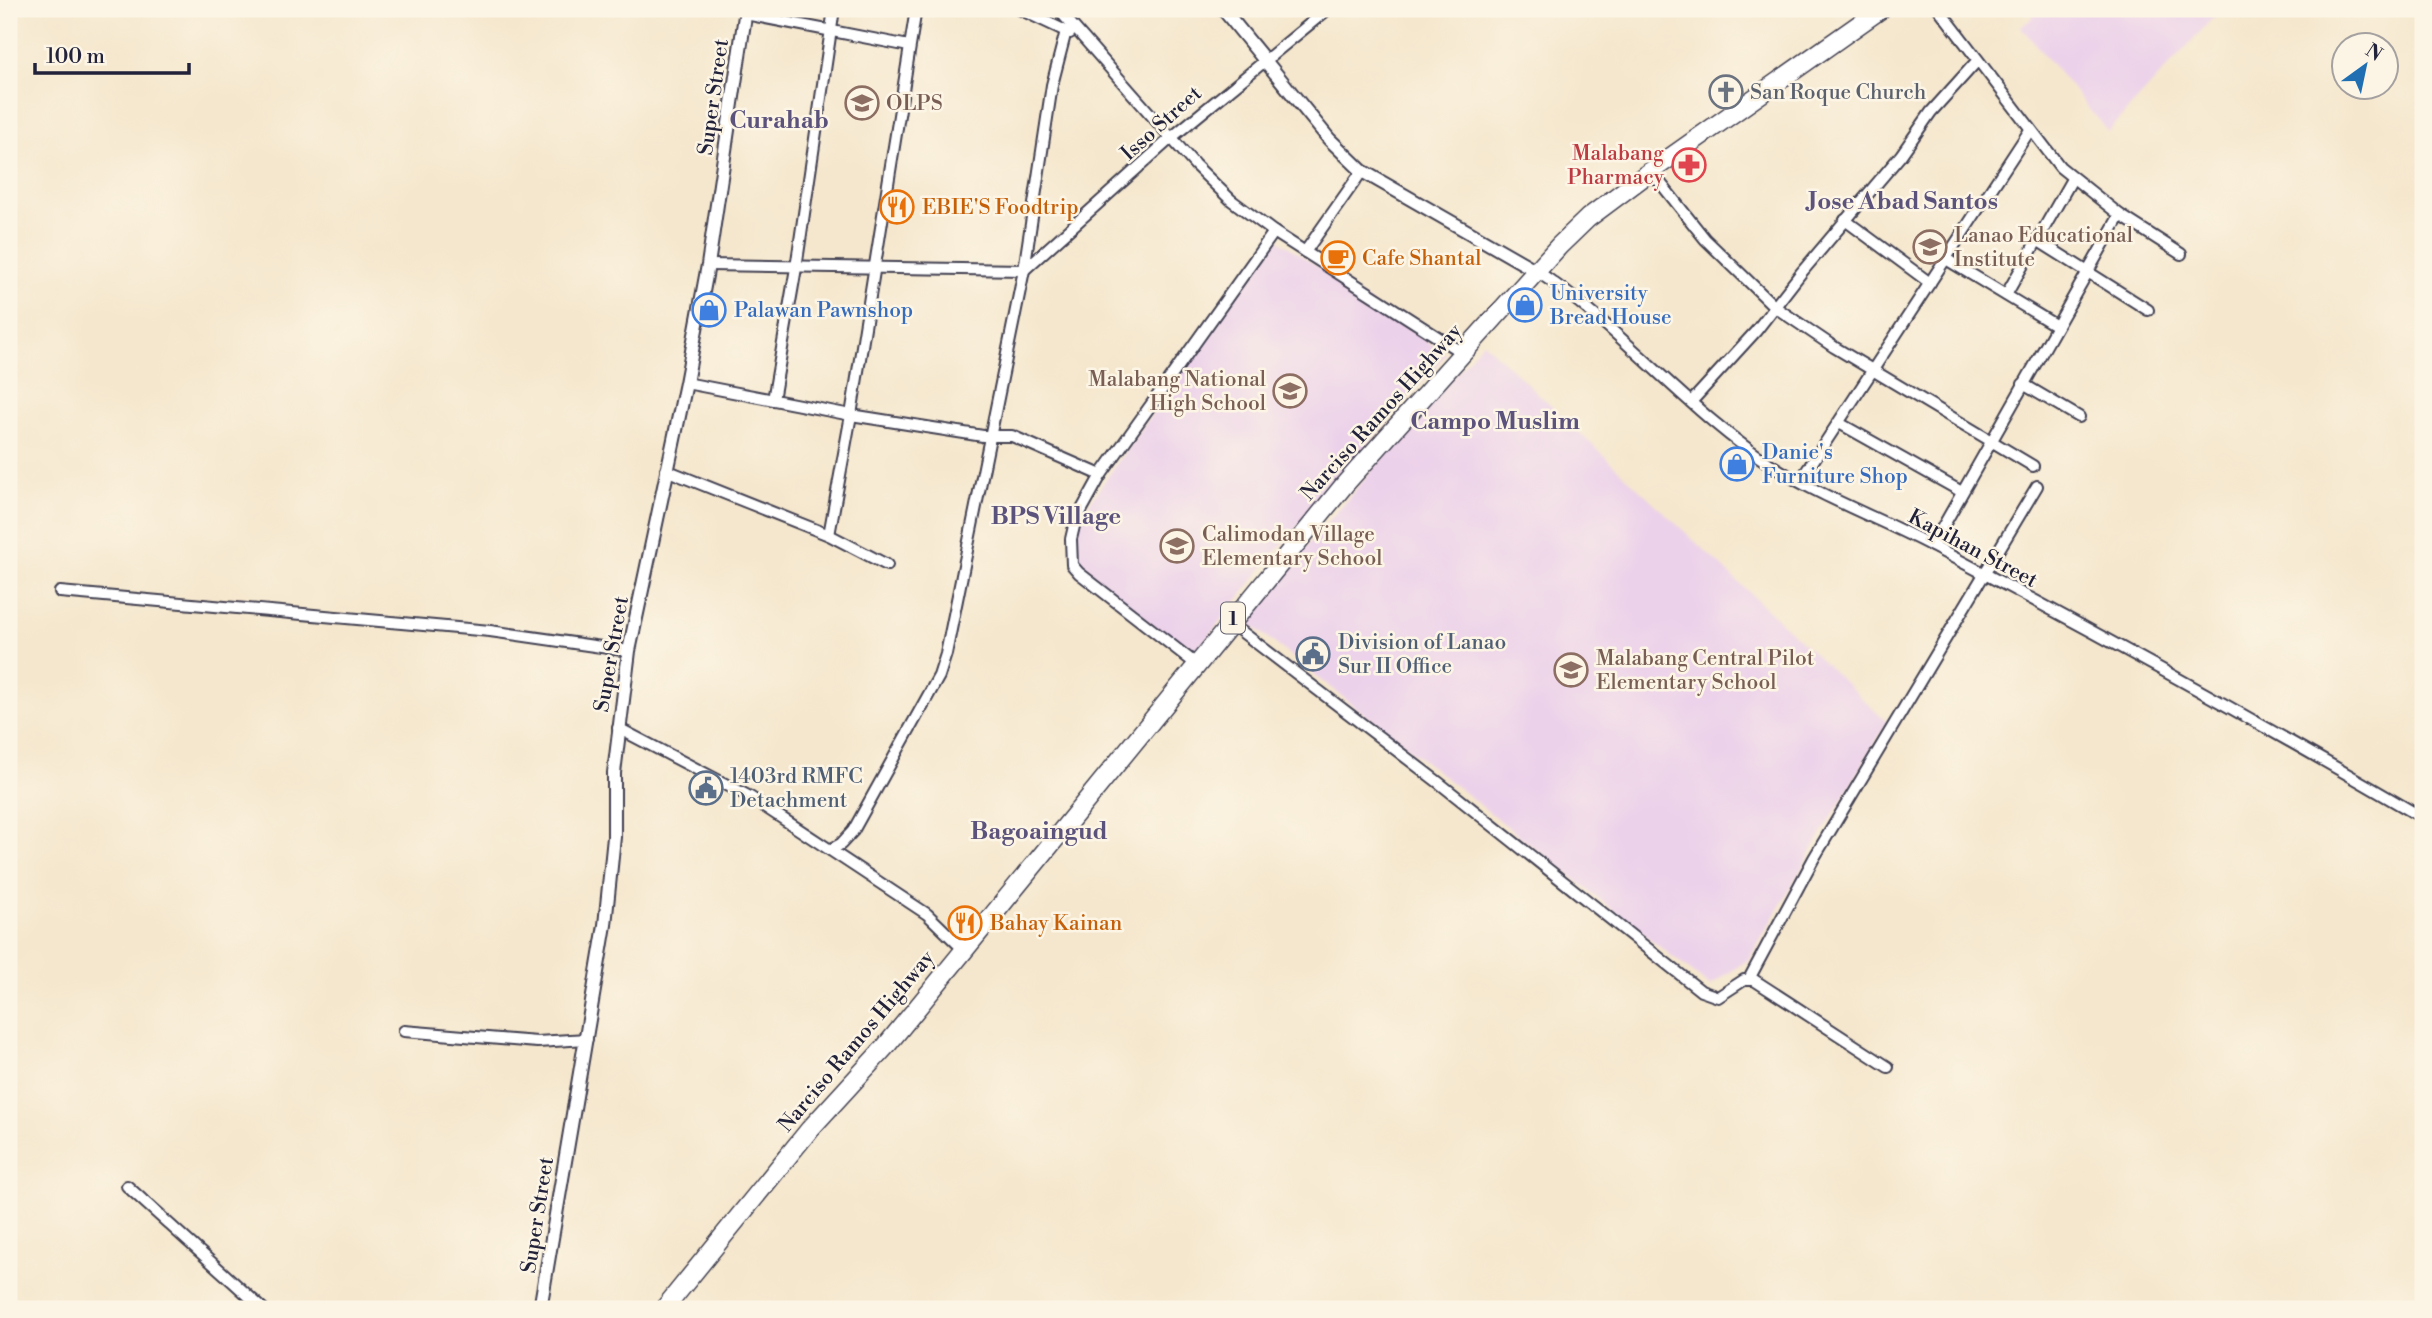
<svg xmlns="http://www.w3.org/2000/svg" width="2432" height="1318" font-family="'Libre Bodoni',serif">
<style>
.built{fill:#ecd1ea}
.lines{fill:none;stroke-linecap:round;stroke-linejoin:round}
.minor-casing{stroke:#424051;stroke-width:14}
.tertiary-casing{stroke:#424051;stroke-width:16}
.trunk-casing{stroke:#424051;stroke-width:21}
.minor{stroke:#fff;stroke-width:10}
.tertiary{stroke:#fff;stroke-width:12}
.trunk{stroke:#fff;stroke-width:18}
.labels{text-anchor:middle;stroke-width:5;stroke-linejoin:round;paint-order:stroke}
.shield{fill:#fcf5e5;stroke:#63616e;stroke-width:2}
.shield-label{font-size:19px;font-weight:bold;fill:#22223b}
.worship-label{font-size:21px;fill:#5b616d;stroke:#fcf5e5;text-anchor:start}
.street-label{font-size:21px;fill:#22223b;stroke:#fcf5e5}
.education-label{font-size:21px;fill:#785e54;stroke:#fcf5e5;text-anchor:start}
.health-label{font-size:21px;fill:#be3a42;stroke:#fcf5e5;text-anchor:end}
.food-label{font-size:21px;fill:#c56008;stroke:#fcf5e5;text-anchor:start}
.shop-label{font-size:21px;fill:#366cbe;stroke:#fcf5e5;text-anchor:start}
.service-label{font-size:21px;fill:#4e5e75;stroke:#fcf5e5;text-anchor:start}
.quarter-label{font-size:24px;font-weight:bold;fill:#5c537d;stroke:#fcf5e5}
</style>
<rect width="100%" height="100%" fill="#fcf5e5"/>
<filter id="ink" filterUnits="userSpaceOnUse"><feTurbulence type="fractalNoise" baseFrequency=".0143" numOctaves="2"/><feDisplacementMap in="SourceGraphic" scale="14" xChannelSelector="R" yChannelSelector="G"/><feConvolveMatrix kernelMatrix="1 2 1 2 8 2 1 2 1" color-interpolation-filters="sRGB"/></filter>
<filter id="wash" filterUnits="userSpaceOnUse"><feTurbulence type="fractalNoise" baseFrequency=".00686" numOctaves="4" result="noise"/><feDisplacementMap in="SourceGraphic" scale="28" xChannelSelector="R" yChannelSelector="G"/><feGaussianBlur stdDeviation="1.57" result="paint"/><feColorMatrix in="noise" values="0 0 0 0 0 0 0 0 0 0 0 0 0 0 0 0 0 1.4 0 .05"/><feComposite in="paint" operator="in"/></filter>
<g filter="url(#wash)">
<rect width="100%" height="100%" fill="#f5e7cd"/>
<g class="built">
<path d="M2028 9H2221L2108 132 2021 27 2034 17Z"/>
<path d="M1276 238 1446 354 1284 542 1192 657 1074 563 1073 550 1078 524 1092 499Z"/>
<path d="M1483 342 1887 722 1749 959 1710 986 1244 619Z"/>
</g>
</g>
<g filter="url(#ink)">
<g class="lines">
<defs>
<g id="minor">
<path d="M1019 9 1070 33"/>
<path d="M1058 9 1195 165 1231 200 1274 232 1464 354"/>
<path d="M1939 9 2060 167 2120 215 2181 254"/>
<path d="M745 14 909 46"/>
<path d="M1651 171 1705 239 1775 307 1834 347 2033 466"/>
<path d="M1845 220 1930 283"/>
<path d="M2037 240 2148 310"/>
<path d="M1305 252 1362 171"/>
<path d="M1946 259 2055 325"/>
<path d="M708 265 1024 270 1171 138 1328 9"/>
<path d="M1535 270C1622 327 1688 413 1776 468 1825 499 1881 519 1932 546 2098 633 2262 724 2423 818"/>
<path d="M2006 295 2072 179"/>
<path d="M686 383 851 415 983 436H1012L1101 475"/>
<path d="M2023 384 2079 417"/>
<path d="M773 400 796 268 834 9"/>
<path d="M1692 401 1756 331 1801 273 1901 155 1931 112 1977 61"/>
<path d="M1839 423 1962 492"/>
<path d="M666 470 829 535 887 565"/>
<path d="M1800 481 2030 130"/>
<path d="M829 535 851 415 916 9"/>
<path d="M1932 546 2120 215"/>
<path d="M60 592 490 631 629 651"/>
<path d="M1229 622 1438 782 1701 991 1718 997 1744 980H1754L1888 1067"/>
<path d="M1196 664 1079 573 1072 565 1071 539 1075 522 1101 475 1274 232"/>
<path d="M618 728 750 797 927 914 963 949"/>
<path d="M830 850 841 844 853 831 939 676 946 654 1024 270 1052 85 1066 31"/>
<path d="M1749 979 1814 858 2037 486"/>
<path d="M404 1031 537 1042 587 1039"/>
<path d="M127 1186 263 1309"/>
</g>
<g id="tertiary">
<path d="M1223 9 1329 139 1362 171 1535 270"/>
<path d="M540 1309 605 925 614 837V773L629 651 686 383 708 265 746 9"/>
</g>
<path id="trunk" d="M664 1309 810 1129 886 1046 1345 484 1559 246 1588 218 1651 171 1881 9"/>
</defs>
<use href="#minor" class="minor-casing"/>
<use href="#tertiary" class="tertiary-casing"/>
<use href="#trunk" class="trunk-casing"/>
<use href="#minor" class="minor"/>
<use href="#tertiary" class="tertiary"/>
<use href="#trunk" class="trunk"/>
</g>
</g>
<defs>
<symbol id="church-ring" viewBox="-11 -11 22 22"><circle r="9.5" fill="#fcf5e5" stroke="#6b7280" stroke-width="1.5"/><path d="M-1.2-6h2.4v3.5h3.3v2.4h-3.3V6h-2.4V-.1h-3.3v-2.4h3.3Z" fill="#6b7280"/></symbol>
<symbol id="school-ring" viewBox="-11 -11 22 22"><circle r="9.5" fill="#fcf5e5" stroke="#8d6e63" stroke-width="1.5"/><path d="M0-5L7-2L0 1L-7-2ZM-4 1L0 2.5L4 1V4Q0 6-4 4Z" fill="#8d6e63"/></symbol>
<symbol id="pharmacy-ring" viewBox="-11 -11 22 22"><circle r="9.5" fill="#fcf5e5" stroke="#e0444e" stroke-width="1.5"/><path d="M-2-6h4v4h4v4h-4v4h-4v-4h-4v-4h4Z" fill="#e0444e"/></symbol>
<symbol id="restaurant-ring" viewBox="-11 -11 22 22"><circle r="9.5" fill="#fcf5e5" stroke="#e8710a" stroke-width="1.5"/><path d="M-5-6h1v4h1v-4h1v4h1v-4h1v5L-1.5 .5V6h-2V.5L-5-1ZM5-6V6H3V1.5H1.5Q1.5-4 5-6Z" fill="#e8710a"/></symbol>
<symbol id="cafe-ring" viewBox="-11 -11 22 22"><circle r="9.5" fill="#fcf5e5" stroke="#e8710a" stroke-width="1.5"/><path d="M-5.5-4.5H6V0H3Q3 3.5 0 3.5H-2.5Q-5.5 3.5-5.5 0ZM3-3.2v2h1.7v-2ZM-6 4.5H4V6H-6Z" fill="#e8710a"/></symbol>
<symbol id="shop-ring" viewBox="-11 -11 22 22"><circle r="9.5" fill="#fcf5e5" stroke="#3f7fe0" stroke-width="1.5"/><path d="M-5-2.5h2.3a2.7 3.5 0 0 1 5.4 0H5L5.5 6h-11ZM-1.5-2.5h3a1.5 2.3 0 0 0-3 0Z" fill="#3f7fe0"/></symbol>
<symbol id="civic-ring" viewBox="-11 -11 22 22"><circle r="9.5" fill="#fcf5e5" stroke="#5c6f8a" stroke-width="1.5"/><path d="M-.6-6.5H3V-4.5H.6V-3L4-1V1h2V6H-6V1h2V-1L-.6-3ZM-1.2 2.5V6h2.4V2.5Z" fill="#5c6f8a"/></symbol>
</defs>
<g fill-rule="evenodd">
<use href="#church-ring" x="1707" y="73" width="38" height="38"/>
<use href="#school-ring" x="843" y="84" width="38" height="38"/>
<use href="#pharmacy-ring" x="1670" y="146" width="38" height="38"/>
<use href="#restaurant-ring" x="878" y="188" width="38" height="38"/>
<use href="#school-ring" x="1911" y="228" width="38" height="38"/>
<use href="#cafe-ring" x="1319" y="239" width="38" height="38"/>
<use href="#shop-ring" x="1506" y="286" width="38" height="38"/>
<use href="#shop-ring" x="690" y="291" width="38" height="38"/>
<use href="#school-ring" x="1271" y="372" width="38" height="38"/>
<use href="#shop-ring" x="1718" y="445" width="38" height="38"/>
<use href="#school-ring" x="1158" y="527" width="38" height="38"/>
<use href="#civic-ring" x="1294" y="635" width="38" height="38"/>
<use href="#school-ring" x="1552" y="651" width="38" height="38"/>
<use href="#civic-ring" x="687" y="769" width="38" height="38"/>
<use href="#restaurant-ring" x="946" y="904" width="38" height="38"/>
</g>
<g class="labels">
<rect class="shield" x="1221" y="602.5" width="24" height="31" rx="5"/>
<g class="shield-label">
<text x="1233" y="625">1</text>
</g>
<g class="worship-label">
<text x="1750" y="99">San Roque Church</text>
</g>
<g class="street-label">
<text transform="translate(713 97) rotate(-82)" y="7">Super Street</text>
<text transform="translate(1161 123) rotate(-42)" y="7">Isso Street</text>
<text transform="translate(1381 412) rotate(-48)" y="7">Narciso Ramos Highway</text>
<text transform="translate(1973 548) rotate(28)" y="7">Kapihan Street</text>
<text transform="translate(611 654) rotate(-80)" y="7">Super Street</text>
<text transform="translate(856 1041) rotate(-50)" y="7">Narciso Ramos Highway</text>
<text transform="translate(537 1215) rotate(-81)" y="7">Super Street</text>
</g>
<g class="education-label">
<text x="886" y="110">OLPS</text>
<text x="1954" y="242">Lanao Educational<tspan x="1954" dy="24">Institute</tspan></text>
<text x="1266" y="386" text-anchor="end">Malabang National<tspan x="1266" dy="24">High School</tspan></text>
<text x="1202" y="541">Calimodan Village<tspan x="1202" dy="24">Elementary School</tspan></text>
<text x="1596" y="665">Malabang Central Pilot<tspan x="1596" dy="24">Elementary School</tspan></text>
</g>
<g class="health-label">
<text x="1664" y="160">Malabang<tspan x="1664" dy="24">Pharmacy</tspan></text>
</g>
<g class="food-label">
<text x="922" y="214">EBIE'S Foodtrip</text>
<text x="1362" y="265">Cafe Shantal</text>
<text x="990" y="930">Bahay Kainan</text>
</g>
<g class="shop-label">
<text x="1550" y="300">University<tspan x="1550" dy="24">Bread House</tspan></text>
<text x="734" y="317">Palawan Pawnshop</text>
<text x="1762" y="459">Danie's<tspan x="1762" dy="24">Furniture Shop</tspan></text>
</g>
<g class="service-label">
<text x="1338" y="649">Division of Lanao<tspan x="1338" dy="24">Sur II Office</tspan></text>
<text x="730" y="783">1403rd RMFC<tspan x="730" dy="24">Detachment</tspan></text>
</g>
<g class="quarter-label">
<text x="779" y="128">Curahab</text>
<text x="1903" y="209">Jose Abad Santos</text>
<text x="1495" y="429">Campo Muslim</text>
<text x="1056" y="524">BPS Village</text>
<text x="1039" y="839">Bagoaingud</text>
</g>
</g>
<rect width="2432" height="1318" fill="none" stroke="#fcf5e5" stroke-width="35"/>
<g transform="translate(2365 66) rotate(33)"><circle r="33" fill="#fcf5e5" stroke="#a5a1a1" stroke-width="2"/>
<path d="M0-5L12 26L0 18L-12 26Z" fill="#1f6fb2"/>
<text y="-10" font-size="19" font-weight="bold" text-anchor="middle" fill="#22223b">N</text>
</g>
<path d="M35 63v10h154v-10" fill="none" stroke="#22223b" stroke-width="3.5"/>
<text x="46" y="63" font-size="21" fill="#22223b" stroke="#fcf5e5" stroke-width="5" paint-order="stroke">100 m</text>
</svg>
